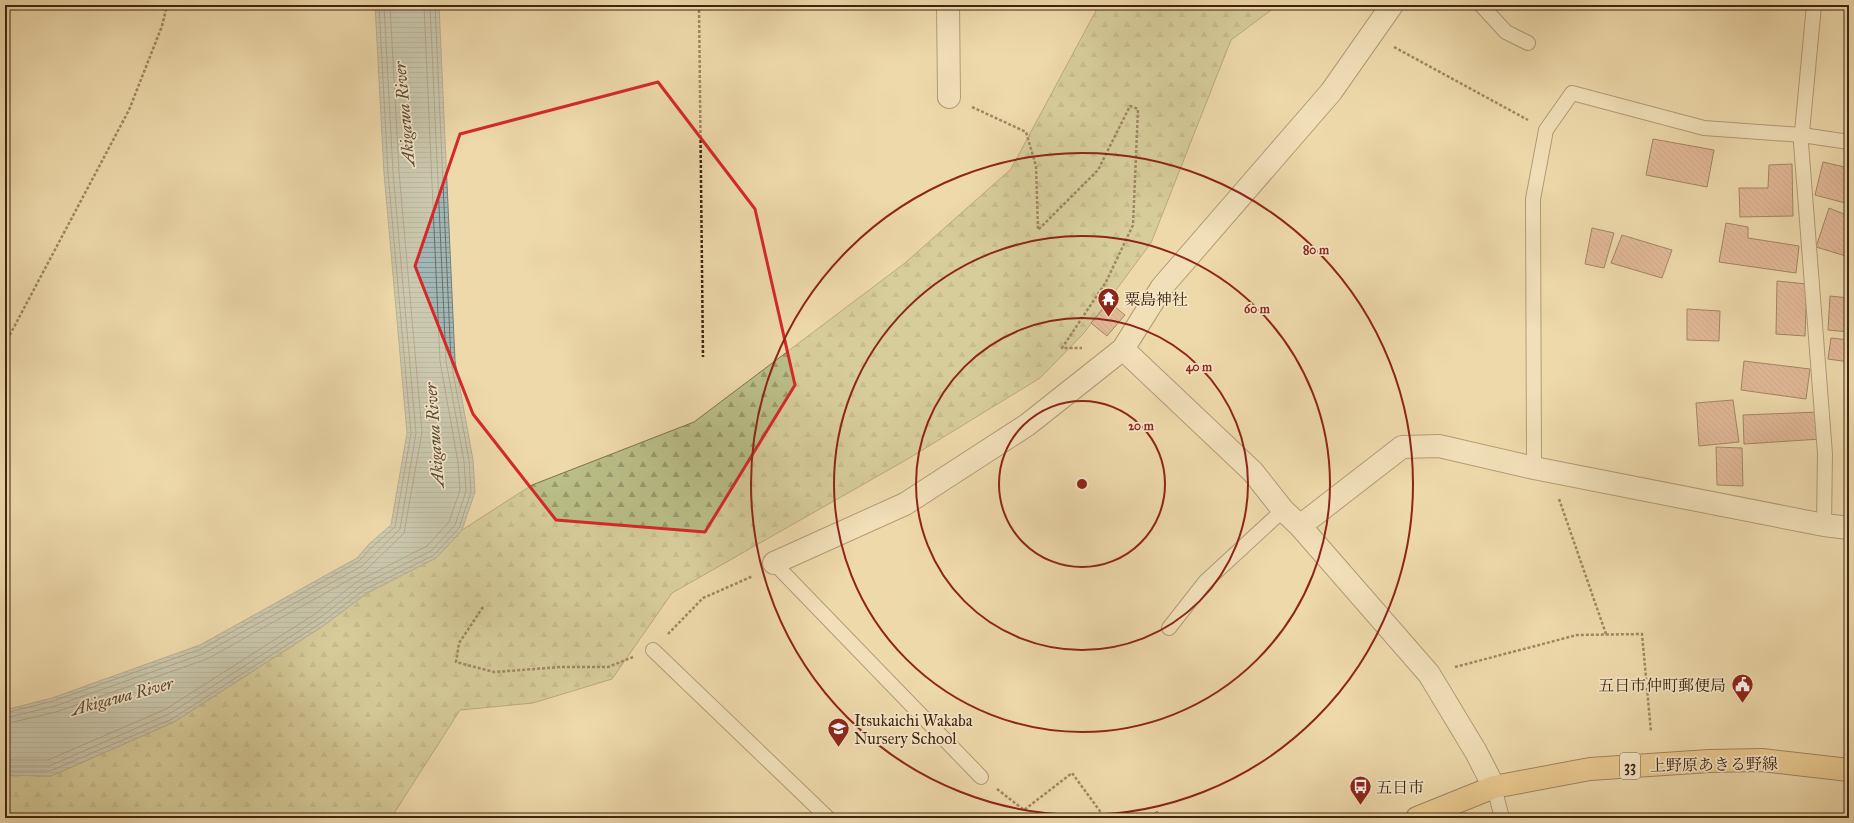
<svg xmlns="http://www.w3.org/2000/svg" width="1854" height="823" font-family="'IM FELL Great Primer','Noto Serif JP',serif">
<style>
.forest{fill:url(#forest-firs);stroke:#7e724b}
.water{fill:url(#water-rules);stroke:#7a7d73}
.lines{fill:none;stroke-linecap:round;stroke-linejoin:round}
.shore{stroke:#706e62;stroke-width:1}
.building{fill:url(#building-back-hatch);stroke:#41250e}
.lane-casing{stroke:#6c5235;stroke-width:16}
.street-casing{stroke:#6c5235;stroke-width:24}
.primary-casing{stroke:#41250e;stroke-width:24}
.path{stroke:#41250e;stroke-width:2.5;stroke-dasharray:3 2;stroke-linecap:butt}
.lane{stroke:#f4e6c8;stroke-width:14}
.street{stroke:#f4e6c8;stroke-width:22}
.primary{stroke:#e7bc76;stroke-width:22}
.marked{fill:none;stroke:#d62828;stroke-width:3;stroke-linejoin:round}
.ring{fill:none;stroke:#8f2418;stroke-width:2}
.labels{text-anchor:middle;stroke-width:3.5;stroke-linejoin:round;paint-order:stroke}
.shield{fill:#f4e6c8;stroke:#775f46;stroke-width:1}
.shield-label{font-size:15px;font-weight:bold;fill:#41250e}
.poi-label{font-size:16px;fill:#41250e;stroke:#f4e6c8;text-anchor:start}
.street-label{font-size:16px;fill:#41250e;stroke:#f4e6c8}
.water-label{font-size:17px;font-style:italic;fill:#594a38;stroke:#f4e6c8}
.centre{fill:#8f2418;stroke:#f4e6c8;stroke-width:2}
.ring-label{font-size:12px;text-anchor:middle;font-weight:bold;fill:#8f2418;stroke:#f4e6c8;stroke-width:3.5;stroke-linejoin:round;paint-order:stroke}
</style>
<defs>
<pattern id="forest-firs" width="22" height="20" patternUnits="userSpaceOnUse"><rect width="22" height="20" fill="#babf88"/><path d="M5 1l3.5 6h-7zM16 11l3.5 6h-7z" fill="#999b6e"/></pattern>
<pattern id="water-rules" width="6" height="5" patternUnits="userSpaceOnUse"><rect width="6" height="5" fill="#a0b7b6"/><path d="M0 2.5h6" fill="none" stroke="#849592"/></pattern>
<pattern id="building-back-hatch" width="6" height="6" patternUnits="userSpaceOnUse"><rect width="6" height="6" fill="#d39280"/><path d="M-1 5l2 2M0 0l6 6M5-1l2 2" fill="none" stroke="#ad7767"/></pattern>
</defs>
<rect width="100%" height="100%" fill="#eed9ab"/>
<filter id="stains"><feTurbulence type="fractalNoise" baseFrequency=".005" numOctaves="4"/><feColorMatrix values="0 0 0 0 .2 0 0 0 0 .09 0 0 0 0 .02 0 0 0 .5 -.17"/></filter>
<radialGradient id="worn" r=".72"><stop offset=".6" stop-color="#630" stop-opacity="0"/><stop offset="1" stop-color="#630" stop-opacity=".3"/></radialGradient>
<path class="forest" d="M1099 5H1278L1231 40 1151 243 1084 333 1040 378 906 460 672 593 612 679 533 703 460 710 391 818H5V775L51 776 174 722 323 626 367 593 436 558 462 530 532 485 694 422 905 263 1011 169Z"/>
<path class="water" d="M375 5H439L455 361 473 460 475 492 462 530 436 558 367 593 323 626 174 722 51 776 5 775V710L52 698 200 645 357 558 369 544 391 525 407 433 384 173Z"/>
<g class="lines">
<g class="shore">
<path d="M5 713 53 701 201 649 359 561 372 547 395 527 411 433 388 173 379 5"/>
<path d="M5 718 55 706 203 654 362 566 400 529 416 433 393 172 384 5"/>
<path d="M5 724 56 712 207 659 365 571 404 533 422 432 399 172 390 5"/>
<path d="M5 760H48L166 709 315 614 358 581 427 546 449 522 460 490 458 462 440 361 424 5"/>
<path d="M5 766H49L169 714 318 619 362 585 431 551 455 525 466 491 464 461 446 361 430 5"/>
<path d="M5 771H50L172 719 321 623 364 590 434 555 459 528 471 492 469 460 451 361 435 5"/>
</g>
</g>
<g class="building">
<path d="M1653 139 1714 150 1707 187 1646 175Z"/>
<path d="M1823 162 1849 168V204L1815 195Z"/>
<path d="M1792 164 1793 216 1740 217 1739 188H1768L1769 165Z"/>
<path d="M1829 208 1849 216V257L1816 247Z"/>
<path d="M1726 223 1748 227V238L1799 246 1796 273 1719 262Z"/>
<path d="M1592 228 1614 233 1604 268 1585 264Z"/>
<path d="M1622 235 1672 250 1662 278 1611 263Z"/>
<path d="M1777 281 1807 284 1805 336 1776 334Z"/>
<path d="M1830 296 1849 298V332L1828 330Z"/>
<path d="M1109 302 1125 315 1107 336 1091 323Z"/>
<path d="M1687 309 1720 311 1719 341 1687 340Z"/>
<path d="M1831 338 1849 340V362L1828 359Z"/>
<path d="M1744 361 1810 369 1806 399 1741 390Z"/>
<path d="M1733 400 1739 442 1699 446 1696 403Z"/>
<path d="M1820 412 1821 439 1744 444 1743 415Z"/>
<path d="M1716 447 1742 448 1743 486 1717 485Z"/>
<path d="M1157 811 1162 818H1149Z"/>
</g>
<g class="lines">
<defs>
<g id="lane">
<path d="M1481 5 1506 32 1528 43"/>
<path d="M1814 5 1801 143 1825 454 1824 525"/>
<path d="M1534 468 1533 199 1546 130 1572 93 1704 128 1802 135 1849 142"/>
<path d="M774 563 981 777"/>
<path d="M1169 628 1205 582 1283 510"/>
<path d="M653 650 828 818"/>
<path d="M1494 787 1502 818"/>
</g>
<g id="street">
<path d="M948 5 949 97"/>
<path d="M1123 349 1253 472 1283 510 1300 526 1429 674 1476 752 1494 787"/>
<path d="M1300 526 1402 447 1439 446 1534 468 1824 525 1849 528"/>
<path d="M774 563 905 504 1027 425 1123 349 1162 287 1331 92 1392 5"/>
</g>
<path id="primary" d="M1417 818 1494 787 1590 769 1709 761 1762 760 1849 770"/>
</defs>
<use href="#lane" class="lane-casing"/>
<use href="#street" class="street-casing"/>
<use href="#primary" class="primary-casing"/>
<g class="path">
<path d="M699 5 703 357"/>
<path d="M1394 47 1528 120"/>
<path d="M972 107 1026 132 1036 166 1038 230 1098 170 1130 106 1138 109 1133 225 1106 282 1062 348H1082"/>
<path d="M5 344 129 110 162 26 167 5"/>
<path d="M1559 499 1606 634"/>
<path d="M483 607 459 643 456 662 494 672 561 667H608L633 657"/>
<path d="M668 634 703 598 753 576"/>
<path d="M1455 667 1577 635 1642 634 1651 732"/>
<path d="M997 789 1024 810 1072 773 1105 818"/>
</g>
<use href="#lane" class="lane"/>
<use href="#street" class="street"/>
<use href="#primary" class="primary"/>
</g>
<path d="M0 0H1854V823H0ZM658 82 755 209 795 385 705 532 556 520 473 414 415 266 460 134Z" fill="#eed9ab" fill-opacity=".55" fill-rule="evenodd"/>
<path class="marked" d="M658 82 755 209 795 385 705 532 556 520 473 414 415 266 460 134Z"/>
<g class="ring">
<circle cx="1082" cy="484" r="83"/>
<circle cx="1082" cy="484" r="166"/>
<circle cx="1082" cy="484" r="248"/>
<circle cx="1082" cy="484" r="331"/>
</g>
<defs>
<symbol id="temple-pin" viewBox="-11 -11 22 30"><path d="M0 17L-7.5 6A9.5 9.5 0 1 1 7.5 6Z" fill="#8f2418" stroke="#f4e6c8"/><path d="M0-6L5-2H3V0L6.5 2.5H4V6H1.5V3h-3V6H-4V2.5H-6.5L-3 0V-2H-5Z" fill="#fff"/></symbol>
<symbol id="civic-pin" viewBox="-11 -11 22 30"><path d="M0 17L-7.5 6A9.5 9.5 0 1 1 7.5 6Z" fill="#8f2418" stroke="#f4e6c8"/><path d="M-.6-6.5H3V-4.5H.6V-3L4-1V1h2V6H-6V1h2V-1L-.6-3ZM-1.2 2.5V6h2.4V2.5Z" fill="#fff"/></symbol>
<symbol id="school-pin" viewBox="-11 -11 22 30"><path d="M0 17L-7.5 6A9.5 9.5 0 1 1 7.5 6Z" fill="#8f2418" stroke="#f4e6c8"/><path d="M0-5L7-2L0 1L-7-2ZM-4 1L0 2.5L4 1V4Q0 6-4 4Z" fill="#fff"/></symbol>
<symbol id="bus-pin" viewBox="-11 -11 22 30"><path d="M0 17L-7.5 6A9.5 9.5 0 1 1 7.5 6Z" fill="#8f2418" stroke="#f4e6c8"/><path d="M-5-6H5V4H4V6H2V4H-2V6H-4V4H-5ZM-3.5-4V0h7V-4ZM-3.5 1.2v1.5H-2V1.2ZM2 1.2v1.5H3.5V1.2Z" fill="#fff"/></symbol>
</defs>
<g fill-rule="evenodd">
<use href="#temple-pin" x="1096" y="286" width="25" height="34"/>
<use href="#civic-pin" x="1730" y="672" width="25" height="34"/>
<use href="#school-pin" x="826" y="716" width="25" height="34"/>
<use href="#bus-pin" x="1348" y="774" width="25" height="34"/>
</g>
<g class="labels">
<rect class="shield" x="1620" y="753" width="20" height="26" rx="3"/>
<g class="shield-label">
<text x="1630" y="771">33</text>
</g>
<g class="poi-label">
<text x="1124" y="305">粟島神社</text>
<text x="1726" y="691" text-anchor="end">五日市仲町郵便局</text>
<text x="854" y="726">Itsukaichi Wakaba<tspan x="854" dy="18">Nursery School</tspan></text>
<text x="1376" y="793">五日市</text>
</g>
<g class="street-label">
<text transform="translate(1714 764) rotate(-1)" y="6">上野原あきる野線</text>
</g>
<g class="water-label">
<text transform="translate(404 114) rotate(-95)" y="6">Akigawa River</text>
<text transform="translate(434 435) rotate(-94)" y="6">Akigawa River</text>
<text transform="translate(122 696) rotate(-15)" y="6">Akigawa River</text>
</g>
</g>
<circle cx="1082" cy="484" r="6" class="centre"/>
<g class="ring-label">
<text x="1316" y="254">80 m</text>
<text x="1257" y="313">60 m</text>
<text x="1199" y="371">40 m</text>
<text x="1141" y="430">20 m</text>
</g>
<rect width="1854" height="823" fill="none" stroke="#eed9ab" stroke-width="20"/>
<rect x="6" y="6" width="1842" height="811" fill="none" stroke="#41250e" stroke-width="2"/>
<rect x="10" y="10" width="1834" height="803" fill="none" stroke="#41250e"/>
<rect width="100%" height="100%" filter="url(#stains)"/>
<rect width="100%" height="100%" fill="url(#worn)"/>
</svg>
